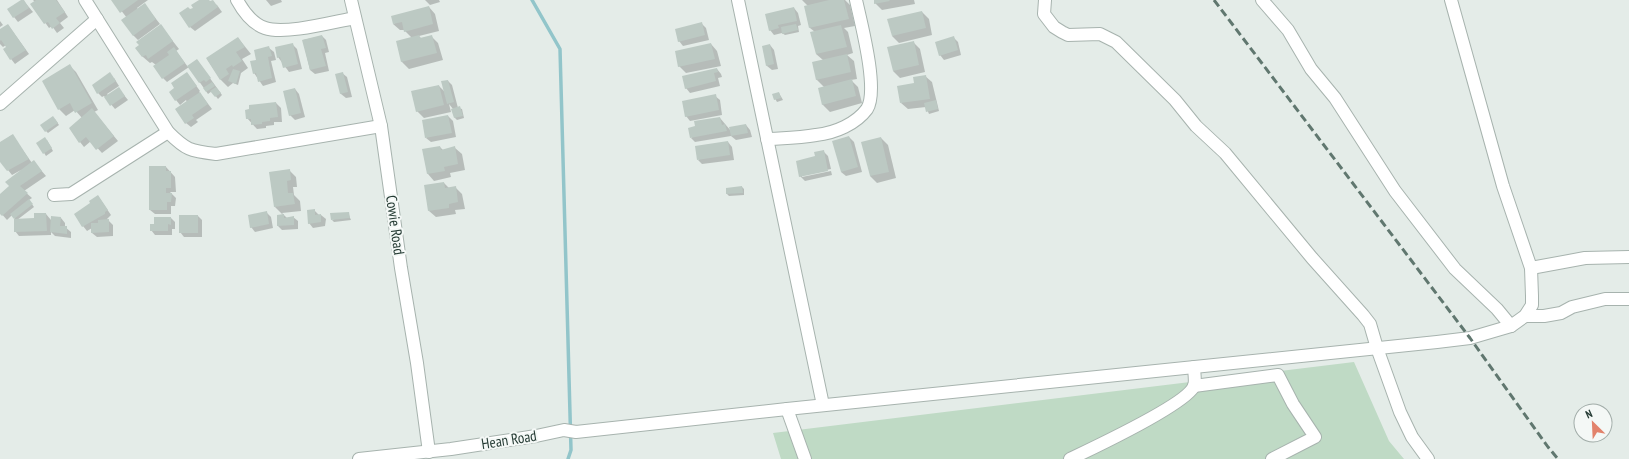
<svg xmlns="http://www.w3.org/2000/svg" width="1629" height="459" font-family="'PT Sans Narrow',sans-serif">
<style>
.green{fill:#bfdac5}
.shadow{fill:#0003}
.lines{fill:none;stroke-linecap:round;stroke-linejoin:round}
.stream{stroke:#92c5ca;stroke-width:3.5}
.building{fill:#bcc9c3}
.minor-casing{stroke:#a7b3ae;stroke-width:14}
.tertiary-casing{stroke:#a7b3ae;stroke-width:14}
.minor{stroke:#fff;stroke-width:12}
.tertiary{stroke:#fff;stroke-width:12}
.rail{stroke:#60776f;stroke-width:3;stroke-dasharray:8 4;stroke-linecap:butt}
.labels{text-anchor:middle;stroke-width:4;stroke-linejoin:round;paint-order:stroke}
.street-label{font-size:15px;fill:#253b34;stroke:#f4f8f6}
</style>
<rect width="100%" height="100%" fill="#e4ece8"/>
<path class="green" d="M1354 362 1389 441 1404 459H781L773 433Z"/>
<g class="shadow">
<path d="M23 0 33 12 18 22 14 17Z"/>
<path d="M33 0H57L68 17 60 23 64 28 57 33 52 26 49 28 32 4 35 2Z"/>
<path d="M113 0H148L137 8 138 10 145 5 160 24 138 40 133 35 127 18Z"/>
<path d="M205 0 217 5 222 12 195 31 190 27 191 10Z"/>
<path d="M266 0H281L282 2 271 6Z"/>
<path d="M425 0H439L440 2 430 5Z"/>
<path d="M802 0H845L850 5 855 26 844 28 848 32 853 53 847 55 854 61 857 79 851 80 858 87 862 103 830 112 823 105 819 89 824 87 816 79 823 60 816 54 815 32 810 28 808 6Z"/>
<path d="M875 0H914L915 4 882 10 875 3Z"/>
<path d="M429 7 435 14 439 31 419 36 422 39 431 36 438 43 443 60 409 69 402 62 397 42 412 38 404 30H400L393 24Z"/>
<path d="M794 8 798 13 801 25 798 26 799 32 785 35 782 33 774 35 770 30Z"/>
<path d="M922 12 929 19 932 35 899 43 892 36Z"/>
<path d="M0 21 3 25 0 27Z"/>
<path d="M701 23 706 28 709 40 683 46 679 41Z"/>
<path d="M8 25 29 54 15 64 4 50 7 47 6 45 3 47 0 44V31Z"/>
<path d="M161 26 179 49 176 51 188 67 197 60 222 95 218 99 212 91 208 94 189 67 167 82 163 78 156 65 152 62 150 63 143 57 137 48Z"/>
<path d="M322 36 326 40 329 52 325 53 329 71 315 74 310 70 303 40Z"/>
<path d="M238 38 251 54 242 59 248 68 241 73 238 85 233 83 228 87 221 80 207 59Z"/>
<path d="M954 38 958 42 961 55 944 60 940 55Z"/>
<path d="M913 42 920 49 925 72 900 78 893 71Z"/>
<path d="M292 44 297 49 302 69 289 72 278 57Z"/>
<path d="M711 44 717 51 721 66 686 73 679 66Z"/>
<path d="M770 45 774 50 778 69 772 70 767 66Z"/>
<path d="M269 48 274 52 276 60 271 61 276 82 263 86 254 73 257 60Z"/>
<path d="M70 66 76 72 98 110 94 112 118 141 102 153 91 141 84 147 80 142 82 118 75 110 66 116 59 109Z"/>
<path d="M717 69 721 74 722 77 718 78 720 86 690 93 686 88Z"/>
<path d="M187 73 200 91 199 92 212 109 196 120 198 122 191 127 186 123 187 102 186 100 180 105 176 100 175 88Z"/>
<path d="M342 73 347 77 352 97 346 98 341 94 336 75Z"/>
<path d="M925 76 932 82 939 111 929 114 926 107 908 109 901 103 916 84Z"/>
<path d="M114 78 119 86 107 94 108 95 119 89 128 100 115 109 104 96 102 97 98 93Z"/>
<path d="M448 81 452 85 458 108 462 109 464 118 457 120 455 118 453 109 449 104 451 112 424 118 417 111 439 86 445 92Z"/>
<path d="M295 89 299 94 305 117 295 120 290 115Z"/>
<path d="M779 93 783 100 777 102 773 95Z"/>
<path d="M715 96 720 100 722 115 690 121 686 116Z"/>
<path d="M276 103 281 108 282 122H274V125L266 126V128L257 129 247 118Z"/>
<path d="M448 116 453 121 456 137 431 142 426 138Z"/>
<path d="M720 118 731 131 746 125 750 130 752 137 736 140 731 136 695 142 691 138Z"/>
<path d="M55 119 59 125 48 133 46 131Z"/>
<path d="M12 135 32 163 34 162 46 176 24 191 32 198 29 200 34 207 17 220 35 219V214H46L51 220 61 218 65 223V227L71 232V238L55 236 51 232V235L19 236 15 231V219L12 215 7 220 0 212V195L10 186 21 170 12 175 0 160V143Z"/>
<path d="M849 137 854 142 862 172 846 176 841 172Z"/>
<path d="M881 138 888 145 896 178 877 183 870 176Z"/>
<path d="M47 140 53 151 46 156 38 143Z"/>
<path d="M728 142 732 147 734 160 702 164 698 160Z"/>
<path d="M440 147 443 150 455 148 462 154 465 170 450 173 451 177 434 181 428 174 423 150Z"/>
<path d="M823 151 828 156 831 169 802 175V177L831 171 832 175 805 181 800 176Z"/>
<path d="M166 167 175 177 176 192H170L176 198 175 206H171V214H155L150 210Z"/>
<path d="M289 170 296 177 297 187H293L294 195 300 201 301 211 282 213 287 218 293 217 298 221V229L282 230 278 226 283 215 275 207Z"/>
<path d="M444 183 449 188 455 187 462 194 465 209 455 210 456 214 436 217 429 211Z"/>
<path d="M742 187 744 189V195L729 196 727 194V189Z"/>
<path d="M98 196 111 215 107 219 113 225V236L97 237 92 233V228L87 231 83 226 92 203Z"/>
<path d="M314 210 319 215H321L326 219 325 226 313 228 309 223Z"/>
<path d="M266 212 271 217 273 228 255 232 251 227Z"/>
<path d="M348 213 351 220 334 222 332 220Z"/>
<path d="M198 216 202 220V237H184L180 232Z"/>
<path d="M171 218 175 222V229H172V235H155L151 230Z"/>
</g>
<g class="lines">
<path class="stream" d="M532 0 560 49 571 450 568 459"/>
</g>
<g class="building">
<path d="M21 0H24L29 8 13 18 7 9Z"/>
<path d="M36 0H56L65 12 56 18 60 23 52 29 48 22 44 24 30 4Z"/>
<path d="M111 0H138L120 13Z"/>
<path d="M199 0H209L210 1 213 0 218 7 189 28 179 13 188 7 190 9 193 8 191 5Z"/>
<path d="M829 0H844L849 19 809 28 804 6Z"/>
<path d="M874 0H889L890 1 874 4Z"/>
<path d="M145 3 156 19 133 36 121 20Z"/>
<path d="M429 6 433 24 404 32 402 22 393 24 391 16Z"/>
<path d="M794 7 797 21 778 25 779 28 769 31 765 14Z"/>
<path d="M922 11 926 28 892 36 887 19Z"/>
<path d="M702 22 705 35 678 42 675 29Z"/>
<path d="M8 24 26 50 10 60 3 49 6 47 1 40 0 41V29Z"/>
<path d="M161 24 173 41 148 59 146 55 142 57 135 48 139 45 136 42Z"/>
<path d="M796 24 798 30 782 34 781 27Z"/>
<path d="M841 25 847 47 816 54 810 32Z"/>
<path d="M322 35 326 48 321 49 326 66 310 70 302 40Z"/>
<path d="M419 35 420 38 432 35 437 53 401 62 396 41Z"/>
<path d="M954 36 958 50 939 56 935 42Z"/>
<path d="M238 37 245 47 236 52 242 61 233 67 232 65 226 69 229 74 220 80 206 58Z"/>
<path d="M914 41 919 65 893 71 887 47Z"/>
<path d="M293 43 298 64 283 68 280 57 277 58 275 47Z"/>
<path d="M711 43 715 59 678 67 675 51Z"/>
<path d="M770 44 774 64 766 66 762 46Z"/>
<path d="M269 46 272 56 268 57 272 78 258 82 256 73 253 74 250 61 256 60 254 50Z"/>
<path d="M174 47 185 63 162 79 153 66 169 55 167 52Z"/>
<path d="M847 54 851 72 816 80 812 62Z"/>
<path d="M197 59 211 78 206 82 204 80 199 83 187 66Z"/>
<path d="M70 64 92 103 75 113 70 103 58 110 42 81Z"/>
<path d="M717 68 718 72 714 73 716 81 685 89 682 76Z"/>
<path d="M233 69 240 71 236 84 228 81Z"/>
<path d="M110 72 116 81 97 94 92 85Z"/>
<path d="M187 72 197 86 175 101 169 92 174 88 171 83Z"/>
<path d="M343 72 348 92 340 94 335 74Z"/>
<path d="M926 75 930 99 900 103 897 86 914 83 913 77Z"/>
<path d="M852 79 856 96 822 105 818 88Z"/>
<path d="M448 80 454 102 447 104 441 81Z"/>
<path d="M212 82 215 86 206 92 203 88Z"/>
<path d="M439 85 444 105 416 112 411 91Z"/>
<path d="M119 87 125 96 110 106 104 97Z"/>
<path d="M216 87 221 93 215 97 210 91Z"/>
<path d="M295 88 301 113 289 116 283 91Z"/>
<path d="M200 92 208 104 192 115 194 118 185 124 175 109Z"/>
<path d="M779 92 781 98 774 100 772 94Z"/>
<path d="M716 94 719 110 685 117 682 101Z"/>
<path d="M936 100 938 109 926 112 924 103Z"/>
<path d="M276 102 278 117 270 118V121L262 122V124L251 125V119H246L245 110 249 109V105Z"/>
<path d="M460 106 463 116 454 118 451 109Z"/>
<path d="M92 108 114 136 96 150 86 137 79 143 69 128Z"/>
<path d="M448 115 452 133 425 138 422 120Z"/>
<path d="M53 116 58 123 45 132 40 125Z"/>
<path d="M720 117 722 125 725 124 727 131 690 138 688 128 695 126 694 121Z"/>
<path d="M746 124 748 133 731 136 729 127Z"/>
<path d="M13 134 29 159 7 171 0 162V142Z"/>
<path d="M849 136 858 167 841 172 832 141Z"/>
<path d="M45 137 52 148 43 154 36 143Z"/>
<path d="M881 137 889 172 870 176 861 142Z"/>
<path d="M728 141 730 155 697 160 695 146Z"/>
<path d="M440 146 441 150 455 146 458 164 444 167 445 171 427 174 422 149Z"/>
<path d="M824 150 828 171 799 177 796 161 815 156 814 152Z"/>
<path d="M34 160 42 171 20 186 28 193 2 216 0 214V194L9 186 5 182Z"/>
<path d="M149 166H166V171H171V188H166V193H172L171 202H167V210H149Z"/>
<path d="M290 169 291 180 287 181 288 193H293L295 204 274 207 269 172Z"/>
<path d="M444 182 445 188 456 186 458 202 449 204V208L428 211 424 185Z"/>
<path d="M742 186 743 193 726 194V188Z"/>
<path d="M98 195 108 210 105 212V214L82 227 74 214 90 203 89 201Z"/>
<path d="M29 199 33 204 14 219 10 214Z"/>
<path d="M315 209V215L321 214V222L308 224 307 210Z"/>
<path d="M267 211 269 224 250 228 248 215Z"/>
<path d="M349 212 350 218 331 220 330 213Z"/>
<path d="M34 213H46L47 231 14 232V219L34 218Z"/>
<path d="M284 214V218L294 216V225L277 226V215Z"/>
<rect x="179" y="215" width="19" height="18"/>
<path d="M51 216 61 217 60 226H67V234L50 232Z"/>
<path d="M154 217H171V225L168 224V231H150V224H154Z"/>
<path d="M109 219V232L91 233V223H98V220Z"/>
</g>
<g class="lines">
<defs>
<g id="minor">
<path d="M85 0 168 132C186 150 190 151 216 154L381 126"/>
<path d="M237 0C243 11 253 24 265 28 285 35 333 22 355 18"/>
<path d="M351 0 381 126 401 268 417 363 429 452"/>
<path d="M738 0 823 405"/>
<path d="M1045 0 1044 14 1054 27 1062 32 1068 35 1100 34 1116 42 1175 100 1196 126 1225 153 1312 258 1363 315 1370 324 1377 348"/>
<path d="M1262 0 1288 30 1311 69 1335 98 1395 191 1455 269 1497 309 1511 326"/>
<path d="M0 104 97 19"/>
<path d="M767 139C784 138 800 138 816 135 835 133 856 124 867 109 879 90 861 23 856 0"/>
<path d="M54 195 71 194 168 132"/>
<path d="M1531 268 1585 258 1629 257"/>
<path d="M1525 316H1544L1561 313 1572 307 1605 299H1629"/>
<path d="M1194 386 1278 375 1293 404 1315 437 1272 459"/>
<path d="M787 409 805 459"/>
<path d="M1070 459C1091 449 1187 404 1194 386 1196 381 1194 373 1194 367"/>
</g>
<g id="tertiary">
<path d="M1377 348 1400 412 1412 437 1428 459"/>
<path d="M359 459 451 449 536 436 564 430 576 432 787 409 1437 342 1470 338 1511 326 1525 316 1532 305V296L1531 268 1503 186 1451 0"/>
</g>
</defs>
<use href="#minor" class="minor-casing"/>
<use href="#tertiary" class="tertiary-casing"/>
<use href="#minor" class="minor"/>
<use href="#tertiary" class="tertiary"/>
<path class="rail" d="M1214 0 1470 338 1548 447 1558 459"/>
</g>
<g class="labels">
<g class="street-label">
<text transform="translate(395 225) rotate(82)" y="5">Cowie Road</text>
<text transform="translate(509 440) rotate(-9)" y="5">Hean Road</text>
</g>
</g>
<g transform="translate(1593 423) rotate(336)"><circle r="19" fill="#f4f8f6" stroke="#a1aca8"/>
<path d="M0-3L7 15L0 10L-7 15Z" fill="#e2826b"/>
<text y="-6" font-size="11" font-weight="bold" text-anchor="middle" fill="#253b34">N</text>
</g>
</svg>
